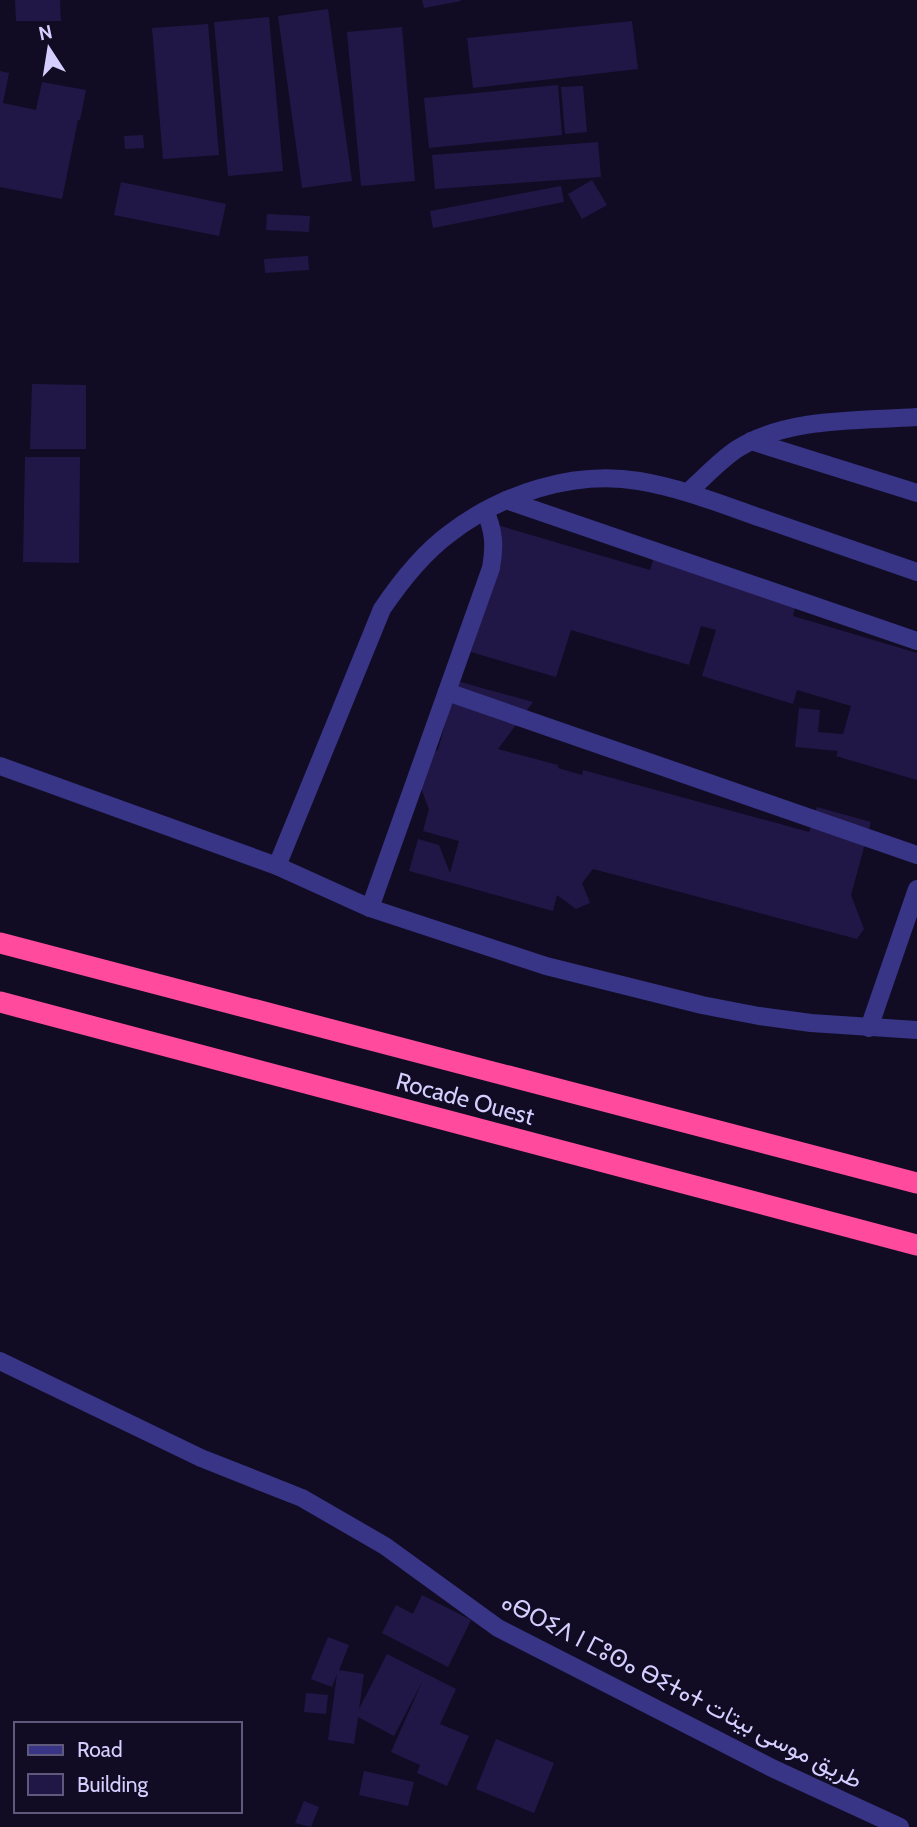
<svg xmlns="http://www.w3.org/2000/svg" width="917" height="1827" font-family="Cabin,Vazirmatn,'Noto Sans Tifinagh',sans-serif">
<style>
.building{fill:#211746}
.lines{fill:none;stroke-linecap:round;stroke-linejoin:round}
.minor{stroke:#383486;stroke-width:18}
.highway{stroke:#ff4a9d;stroke-width:21}
.labels{text-anchor:middle;stroke-width:5;stroke-linejoin:round;paint-order:stroke}
.street-label{font-size:24px;fill:#d5cfff;stroke:#110c24}
</style>
<rect width="100%" height="100%" fill="#110c24"/>
<g class="building">
<path d="M15 0H60L61 21H16Z"/>
<path d="M422 0H460L461 1 424 8Z"/>
<path d="M328 9 352 181 302 188 278 16Z"/>
<path d="M269 17 283 171 228 176 214 22Z"/>
<path d="M632 21 638 69 473 88 467 38Z"/>
<path d="M208 24 219 155 163 159 152 28Z"/>
<path d="M402 27 415 181 361 186 347 32Z"/>
<path d="M0 71 9 73 3 103 36 110 42 82 86 90 80 120H78L62 199 0 187Z"/>
<path d="M558 85 562 135 429 148 424 98Z"/>
<path d="M583 86 587 132 565 134 561 87Z"/>
<path d="M143 135 144 148 125 149 124 136Z"/>
<path d="M598 142 601 177 435 189 432 155Z"/>
<path d="M592 180 607 205 582 219 568 194Z"/>
<path d="M121 182 226 204 219 236 114 215Z"/>
<path d="M561 186 564 202 433 228 430 211Z"/>
<path d="M267 214 310 216 309 232 266 230Z"/>
<path d="M308 256 309 270 265 273 264 259Z"/>
<path d="M32 384 86 385V449H30Z"/>
<path d="M25 457H80L79 563 23 562Z"/>
<path d="M494 524 650 570 654 557 797 600 793 616 917 653V780L836 756 838 751 795 747 799 708 820 710 818 732 843 734 851 706 797 690 793 704 702 676 716 630 701 626 689 665 571 630 556 677 471 652 498 563 483 559Z"/>
<path d="M457 681 533 702 498 749 558 765V768L582 775 583 770 809 832 817 807 871 822 851 895 864 929 857 939 593 869 582 883 590 903 576 909 557 895 553 911 409 871 418 839 439 845 450 873 459 841 423 831 429 809 414 771 417 759 438 750Z"/>
<path d="M422 1595 471 1620 448 1667 382 1633 396 1605 413 1614Z"/>
<path d="M328 1637 349 1645 339 1670 364 1674 359 1709 387 1654 456 1689 440 1724 469 1736 447 1786 417 1773 420 1765 391 1752 423 1680 394 1736 358 1717 354 1744 328 1740 337 1674 332 1687 311 1679Z"/>
<path d="M306 1693 328 1695 326 1714 304 1712Z"/>
<path d="M496 1739 554 1763 534 1813 476 1789Z"/>
<path d="M364 1771 414 1782 408 1806 359 1795Z"/>
<path d="M304 1801 319 1807 311 1827 295 1823Z"/>
</g>
<g class="lines">
<g class="minor">
<path d="M751 441 917 493"/>
<path d="M688 492C704 478 719 461 737 449 787 417 860 421 917 417"/>
<path d="M506 500 917 641"/>
<path d="M447 692 917 855"/>
<path d="M0 766 277 866 370 908 546 966 702 1005 759 1016 811 1023 917 1030"/>
<path d="M277 866 382 609C401 581 422 554 449 534 501 494 573 470 639 481 681 488 721 504 761 518 813 536 865 554 917 572"/>
<path d="M370 908 491 568C495 547 494 530 485 511"/>
<path d="M869 1028 917 889"/>
<path d="M0 1361 201 1458 302 1498 385 1546 498 1628 774 1769 900 1827"/>
</g>
<g class="highway">
<path d="M0 943 917 1183"/>
<path d="M0 1002 917 1245"/>
</g>
</g>
<g class="labels">
<g class="street-label">
<text transform="translate(465 1099) rotate(15)" y="8">Rocade Ouest</text>
<text transform="translate(682 1691) rotate(27)" y="8">ⴰⴱⵔⵉⴷ ⵏ ⵎⵓⵙⴰ ⴱⵉⵜⴰⵜ طريق موسى بيتات</text>
</g>
</g>
<rect x="14" y="1722" width="228" height="91" fill="#110c24" stroke="#5f5a7c" stroke-width="2"/>
<rect x="28" y="1745" width="35" height="10" fill="#383486" stroke="#5f5a7c" stroke-width="2"/>
<text x="77" y="1757" font-size="21" fill="#d5cfff">Road</text>
<rect x="28" y="1774" width="35" height="21" fill="#211746" stroke="#5f5a7c" stroke-width="2"/>
<text x="77" y="1792" font-size="21" fill="#d5cfff">Building</text>
<g transform="translate(49 49) rotate(348)" stroke="#110c24" stroke-width="5" paint-order="stroke">
<path d="M0-5L12 26L0 18L-12 26Z" fill="#d5cfff"/>
<text y="-10" font-size="19" font-weight="bold" text-anchor="middle" fill="#d5cfff">N</text>
</g>
</svg>
